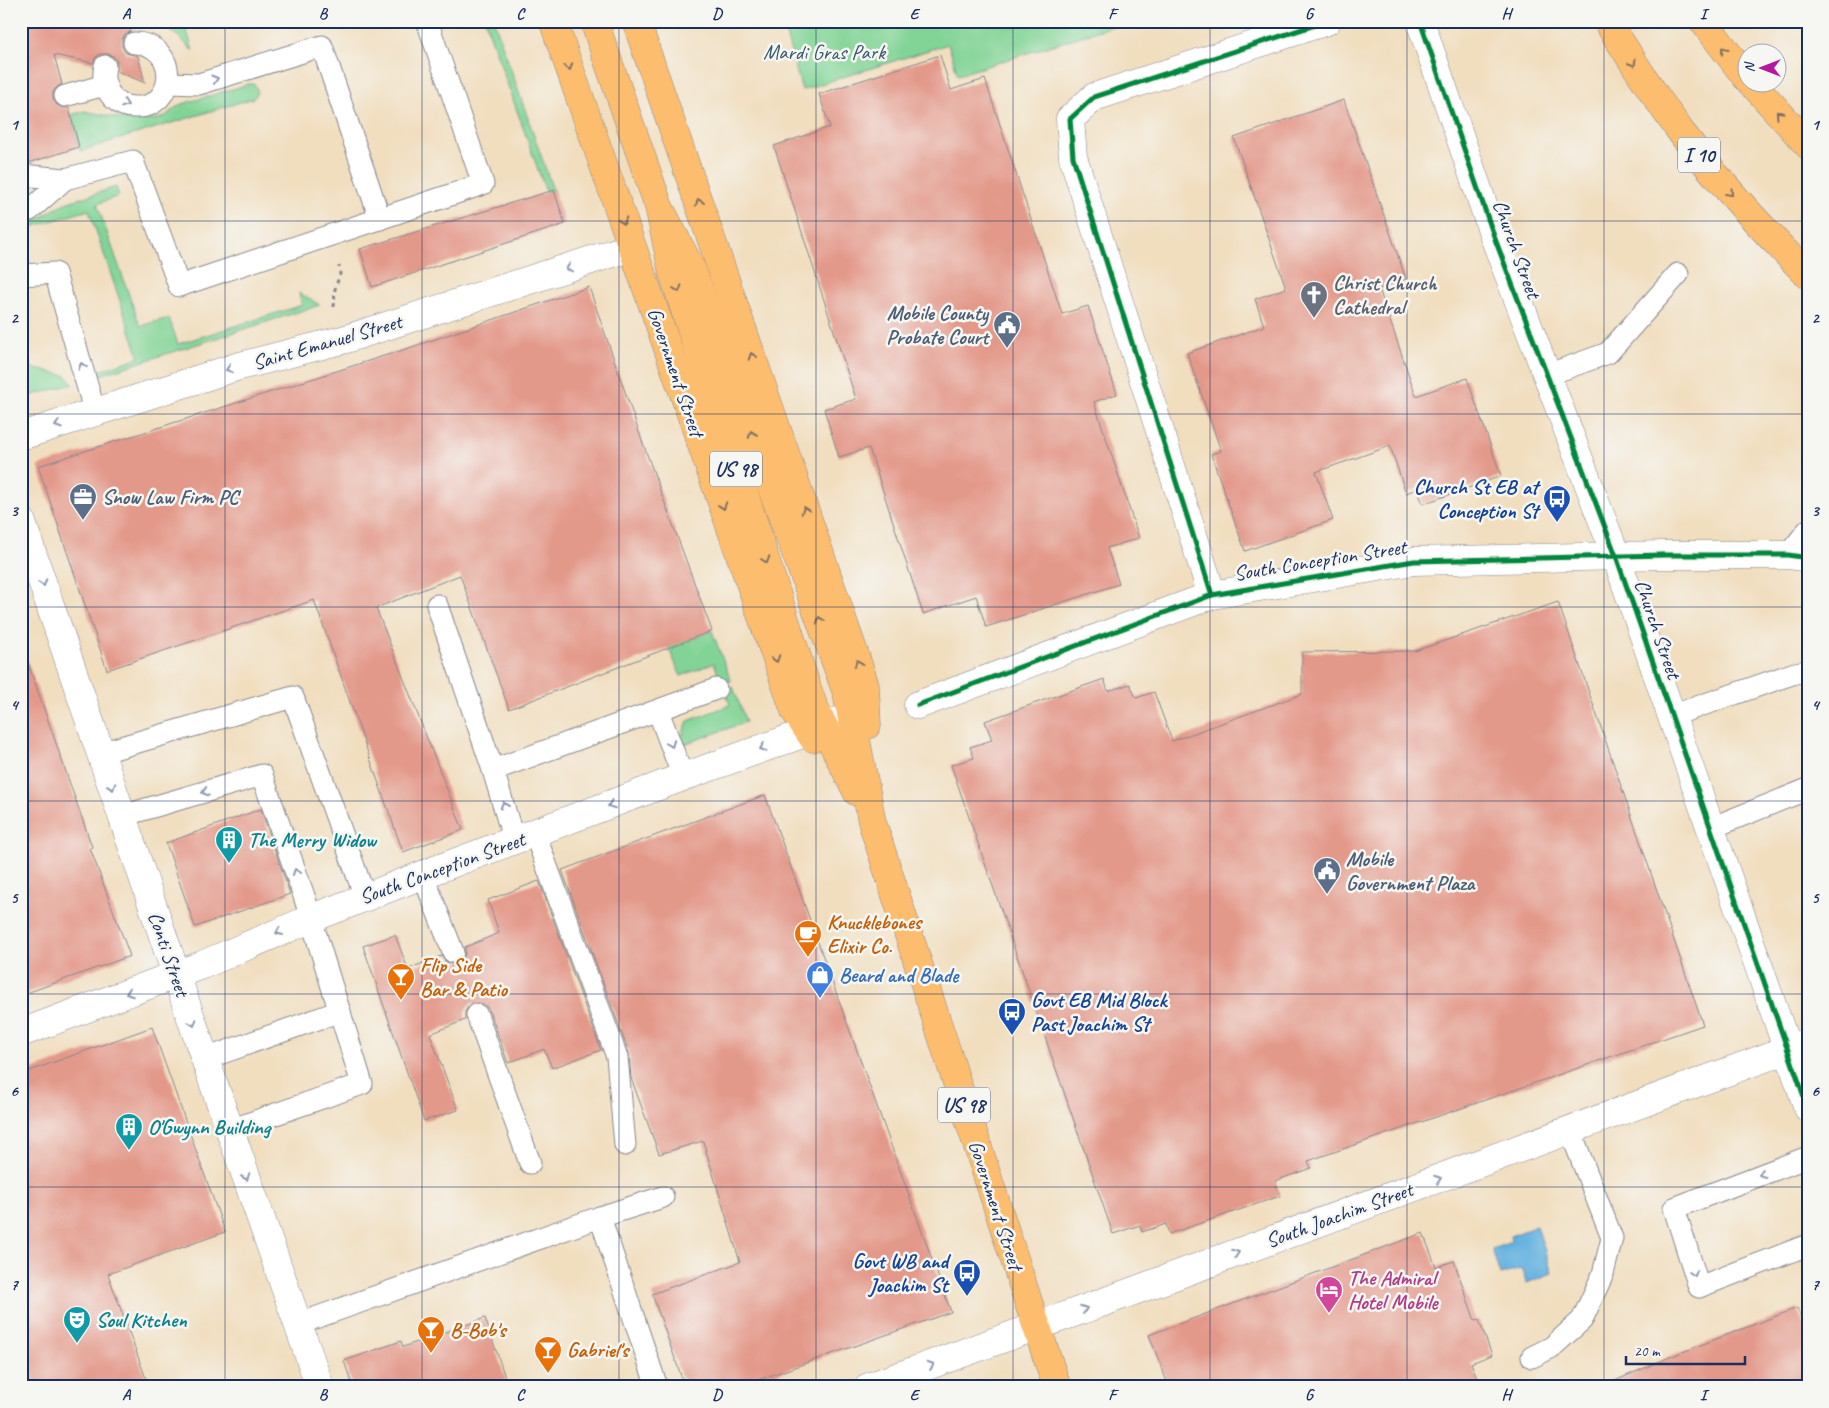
<svg xmlns="http://www.w3.org/2000/svg" width="1829" height="1408" font-family="Caveat,sans-serif">
<style>
.green{fill:#82d496;stroke:#4e827a}
.water{fill:#65b2df;stroke:#40709e}
.building{fill:#e3998a}
.lines{fill:none;stroke-linecap:round;stroke-linejoin:round}
.lane-casing{stroke:#86868e;stroke-width:23}
.street-casing{stroke:#86868e;stroke-width:29}
.primary-casing{stroke:#86868e;stroke-width:29}
.highway-casing{stroke:#86868e;stroke-width:29}
.path{stroke:#86868e;stroke-width:3;stroke-dasharray:4 4;stroke-linecap:butt}
.lane{stroke:#fff;stroke-width:21}
.street{stroke:#fff;stroke-width:28}
.primary{stroke:#fcbd6e;stroke-width:28}
.highway{stroke:#fcbd6e;stroke-width:28}
.cycleway-casing{stroke:#f6f6f2;stroke-width:8}
.cycleway{stroke:#00873e;stroke-width:5}
.oneway{stroke:#806f65}
.oneway2{stroke:#8d97ae}
.grid{fill:none;stroke:#1b2f5e;stroke-width:1;stroke-opacity:0.55}
.labels{text-anchor:middle;stroke-width:5;stroke-linejoin:round;paint-order:stroke}
.shield{fill:#f6f6f2;stroke:#5d6b8a;stroke-width:1}
.shield-label{font-size:20px;font-weight:bold;fill:#1b2f5e}
.park-label{font-size:21px;fill:#35586c;stroke:#f6f6f2}
.street-label{font-size:21px;fill:#1b2f5e;stroke:#f6f6f2}
.worship-label{font-size:21px;font-weight:bold;fill:#5b616d;stroke:#f6f6f2;text-anchor:start}
.service-label{font-size:21px;font-weight:bold;fill:#4e5e75;stroke:#f6f6f2;text-anchor:start}
.transit-label{font-size:21px;font-weight:bold;fill:#164399;stroke:#f6f6f2;text-anchor:end}
.culture-label{font-size:21px;font-weight:bold;fill:#0d838f;stroke:#f6f6f2;text-anchor:start}
.food-label{font-size:21px;font-weight:bold;fill:#c56008;stroke:#f6f6f2;text-anchor:start}
.shop-label{font-size:21px;font-weight:bold;fill:#366cbe;stroke:#f6f6f2;text-anchor:start}
.hotel-label{font-size:21px;font-weight:bold;fill:#b23c85;stroke:#f6f6f2;text-anchor:start}
.neatline{fill:none;stroke:#1b2f5e;stroke-width:2}
.grid-label{font-size:16px;text-anchor:middle;font-weight:bold;fill:#1b2f5e}
</style>
<rect width="100%" height="100%" fill="#f6f6f2"/>
<filter id="ink" filterUnits="userSpaceOnUse"><feTurbulence type="fractalNoise" baseFrequency=".02" numOctaves="2"/><feDisplacementMap in="SourceGraphic" scale="10" xChannelSelector="R" yChannelSelector="G"/><feConvolveMatrix kernelMatrix="1 2 1 2 8 2 1 2 1" color-interpolation-filters="sRGB"/></filter>
<filter id="wash" filterUnits="userSpaceOnUse"><feTurbulence type="fractalNoise" baseFrequency=".0096" numOctaves="4" result="noise"/><feDisplacementMap in="SourceGraphic" scale="20" xChannelSelector="R" yChannelSelector="G"/><feGaussianBlur stdDeviation="1.12" result="paint"/><feColorMatrix in="noise" values="0 0 0 0 0 0 0 0 0 0 0 0 0 0 0 0 0 1.4 0 .05"/><feComposite in="paint" operator="in"/></filter>
<g filter="url(#wash)">
<rect width="100%" height="100%" fill="#f1debf"/>
<g class="green">
<path d="M128 21H184L193 51C188 47 184 41 179 37 164 25 147 23 129 24Z"/>
<path d="M485 21H494L553 190 546 192Z"/>
<path d="M782 21H1129L958 75 948 44 802 90Z"/>
<path d="M249 84H254C258 89 258 93 254 98L80 151 71 115 85 111 127 120H154L164 117 179 105Z"/>
<path d="M116 187 119 196 97 204 140 326 169 318 178 344 302 305 299 293 320 305 94 377V373L139 357 89 210 21 230V224L38 219 65 203Z"/>
<path d="M21 335 32 368 67 376 73 384 22 398Z"/>
<path d="M712 631 731 681 722 684 714 663 681 676 668 647Z"/>
<path d="M733 687 746 722 677 747 688 721 730 705 724 689Z"/>
</g>
<path class="water" d="M1537 1226 1552 1273 1527 1283 1521 1269 1500 1275 1492 1249 1511 1242 1510 1236Z"/>
<g id="blocks">
<g class="building">
<path d="M21 21H128L131 31 124 35 122 40V47L126 53 138 56 145 83 117 71V61L113 56 108 54H100L95 58 93 63 54 55 62 84 56 88 53 92V99L57 105 62 108H69L79 147 29 163H21Z"/>
<path d="M940 55 951 90 985 79 1062 314 1088 306 1117 394 1094 402 1139 538 1107 548 1119 584 986 627 976 596 923 614 869 448 839 457 824 409 856 399 774 146 830 127 819 94Z"/>
<path d="M1344 100 1406 279 1379 289 1416 396 1467 378 1501 476 1423 504 1417 489 1406 493 1390 446 1316 472 1333 520 1245 551 1211 454 1221 451 1187 353 1264 326 1255 299 1286 288 1234 138Z"/>
<path d="M554 190 565 224 372 287 360 249Z"/>
<path d="M589 287 641 438 712 631 509 709 460 575 376 608 463 830 403 852 314 600 107 670 38 466 409 348Z"/>
<path d="M1558 602 1703 1025 1308 1161 1311 1168 1275 1181 1280 1196 1169 1234 1166 1224 1142 1232 1140 1225 1113 1234 951 765 974 758 970 747 992 740 985 721 1104 679 1108 691 1130 684 1136 698 1154 692 1172 741 1302 694V652L1415 651Z"/>
<path d="M26 657 92 847 90 848 130 956 21 995V658Z"/>
<path d="M765 795 951 1312 738 1387H685L652 1294 740 1262 703 1141 659 1154 631 1078 629 1053 562 870Z"/>
<path d="M261 809 290 894 195 927 166 843Z"/>
<path d="M539 881 601 1050 552 1068 544 1049 508 1063 489 1010 485 1005 480 1003H472L468 1007 465 1012V1020L430 1034 458 1110 424 1121 363 946 395 935 408 969 441 956 446 962 451 964H457L463 959 465 953V947L499 933 488 900Z"/>
<path d="M152 1027 225 1232 108 1274 149 1387H21V1074Z"/>
<path d="M1423 1233 1436 1267 1454 1261 1475 1321 1479 1320 1492 1355 1471 1363 1481 1387H1169L1149 1335Z"/>
<path d="M1797 1308 1808 1334V1387H1601L1672 1356Z"/>
<path d="M485 1318 506 1380 485 1387H353L344 1361 401 1341 403 1347Z"/>
</g>
</g>
</g>
<g filter="url(#ink)">
<use href="#blocks" fill-opacity="0" stroke="#86868e" stroke-width="1"/>
<g class="lines">
<defs>
<g id="lane">
<path d="M105 66C102 78 105 89 113 98 119 104 126 107 134 107 178 110 180 43 134 43"/>
<path d="M168 83 199 84 322 46 380 219"/>
<path d="M65 96 105 85"/>
<path d="M21 175 65 179 133 161 179 286 483 184 427 21"/>
<path d="M21 212 30 210 65 179"/>
<path d="M21 275 55 273 95 413"/>
<path d="M1547 375 1608 353 1678 274"/>
<path d="M1788 555 1808 530"/>
<path d="M437 605 493 770 514 841"/>
<path d="M658 711 683 777"/>
<path d="M1671 716 1795 673 1808 671"/>
<path d="M100 753 293 697 365 897"/>
<path d="M493 770 716 689"/>
<path d="M122 816 262 775 304 896 362 1084 230 1130"/>
<path d="M1711 828 1808 789"/>
<path d="M535 834 617 1057 625 1145"/>
<path d="M423 875 453 952"/>
<path d="M477 1015 530 1163"/>
<path d="M205 1059 340 1011"/>
<path d="M1808 1157 1674 1208 1699 1287 1808 1245"/>
<path d="M600 1217 663 1197"/>
<path d="M298 1324 600 1217 657 1387"/>
<path d="M1532 1357 1552 1347 1582 1320 1603 1274 1612 1238 1570 1130"/>
</g>
<g id="street">
<path d="M1420 21 1495 239 1616 556 1808 1108"/>
<path d="M21 436 236 367 346 339 632 247"/>
<path d="M21 520 205 1059 320 1387"/>
<path d="M1212 595 1073 157 1070 119 1094 97 1327 21"/>
<path d="M918 705 1212 595 1414 561 1664 555H1788L1808 558"/>
<path d="M21 1033 202 965 310 919 435 870 683 777 866 711"/>
<path d="M869 1387 1101 1303 1808 1042"/>
</g>
<g id="primary">
<path d="M553 21 789 694 795 711 813 738"/>
<path d="M594 21 659 207 673 273 807 688 813 705 857 792"/>
<path d="M636 21 861 673 865 686 867 725"/>
<path d="M659 207 692 270 847 693 872 822 1028 1301 1057 1387"/>
</g>
<g id="highway">
<path d="M1607 21C1631 59 1655 97 1681 132 1720 183 1763 230 1808 275"/>
<path d="M1703 21 1746 77"/>
<path d="M1751 82 1808 145"/>
</g>
</defs>
<use href="#lane" class="lane-casing"/>
<use href="#street" class="street-casing"/>
<use href="#primary" class="primary-casing"/>
<use href="#highway" class="highway-casing"/>
<path class="path" d="M334 307 335 289 340 274 339 266"/>
<use href="#lane" class="lane"/>
<use href="#street" class="street"/>
<use href="#primary" class="primary"/>
<use href="#highway" class="highway"/>
<defs>
<g id="cycleway">
<path d="M1420 21 1495 239 1616 556 1808 1108"/>
<path d="M1212 595 1073 157 1070 119 1094 97 1327 21"/>
<path d="M918 705 1212 595 1414 561 1664 555H1788L1808 558"/>
</g>
</defs>
<use href="#cycleway" class="cycleway-casing"/>
<use href="#cycleway" class="cycleway"/>
</g>
<defs><path id="oneway-chevron" d="M-2-3.5L2.5 0L-2 3.5" fill="none" stroke-width="1.6" stroke-linecap="round" stroke-linejoin="round" transform="scale(1.25)"/></defs>
<g class="oneway">
<use href="#oneway-chevron" transform="translate(1724 50) rotate(-129)"/>
<use href="#oneway-chevron" transform="translate(1633 63) rotate(58)"/>
<use href="#oneway-chevron" transform="translate(569 67) rotate(71)"/>
<use href="#oneway-chevron" transform="translate(1779 114) rotate(-133)"/>
<use href="#oneway-chevron" transform="translate(1730 193) rotate(48)"/>
<use href="#oneway-chevron" transform="translate(699 202) rotate(-109)"/>
<use href="#oneway-chevron" transform="translate(623 221) rotate(71)"/>
<use href="#oneway-chevron" transform="translate(678 289) rotate(72)"/>
<use href="#oneway-chevron" transform="translate(752 356) rotate(-109)"/>
<use href="#oneway-chevron" transform="translate(752 434) rotate(-110)"/>
<use href="#oneway-chevron" transform="translate(723 506) rotate(71)"/>
<use href="#oneway-chevron" transform="translate(805 510) rotate(-109)"/>
<use href="#oneway-chevron" transform="translate(766 560) rotate(72)"/>
<use href="#oneway-chevron" transform="translate(820 620) rotate(-110)"/>
<use href="#oneway-chevron" transform="translate(776 659) rotate(71)"/>
<use href="#oneway-chevron" transform="translate(858 663) rotate(-109)"/>
</g>
<g class="oneway2">
<use href="#oneway-chevron" transform="translate(215 79) rotate(-17)"/>
<use href="#oneway-chevron" transform="translate(125 104) rotate(19)"/>
<use href="#oneway-chevron" transform="translate(569 268) rotate(162)"/>
<use href="#oneway-chevron" transform="translate(82 366) rotate(-106)"/>
<use href="#oneway-chevron" transform="translate(229 369) rotate(162)"/>
<use href="#oneway-chevron" transform="translate(58 425) rotate(162)"/>
<use href="#oneway-chevron" transform="translate(43 583) rotate(71)"/>
<use href="#oneway-chevron" transform="translate(671 744) rotate(69)"/>
<use href="#oneway-chevron" transform="translate(763 748) rotate(160)"/>
<use href="#oneway-chevron" transform="translate(112 787) rotate(71)"/>
<use href="#oneway-chevron" transform="translate(205 792) rotate(164)"/>
<use href="#oneway-chevron" transform="translate(504 805) rotate(-107)"/>
<use href="#oneway-chevron" transform="translate(611 805) rotate(159)"/>
<use href="#oneway-chevron" transform="translate(296 872) rotate(-109)"/>
<use href="#oneway-chevron" transform="translate(279 932) rotate(157)"/>
<use href="#oneway-chevron" transform="translate(129 993) rotate(160)"/>
<use href="#oneway-chevron" transform="translate(193 1023) rotate(71)"/>
<use href="#oneway-chevron" transform="translate(1762 1174) rotate(159)"/>
<use href="#oneway-chevron" transform="translate(246 1177) rotate(71)"/>
<use href="#oneway-chevron" transform="translate(1438 1179) rotate(-20)"/>
<use href="#oneway-chevron" transform="translate(1236 1253) rotate(-20)"/>
<use href="#oneway-chevron" transform="translate(1694 1273) rotate(72)"/>
<use href="#oneway-chevron" transform="translate(1084 1309) rotate(-20)"/>
<use href="#oneway-chevron" transform="translate(931 1365) rotate(-20)"/>
</g>
</g>
<path class="grid" d="M225 21V1387M422 21V1387M619 21V1387M816 21V1387M1013 21V1387M1210 21V1387M1407 21V1387M1604 21V1387M21 221H1808M21 414H1808M21 607H1808M21 801H1808M21 994H1808M21 1187H1808"/>
<defs>
<symbol id="church-pin" viewBox="-11 -11 22 30"><path d="M0 17L-7.5 6A9.5 9.5 0 1 1 7.5 6Z" fill="#6b7280" stroke="#f6f6f2"/><path d="M-1.2-6h2.4v3.5h3.3v2.4h-3.3V6h-2.4V-.1h-3.3v-2.4h3.3Z" fill="#fff"/></symbol>
<symbol id="civic-pin" viewBox="-11 -11 22 30"><path d="M0 17L-7.5 6A9.5 9.5 0 1 1 7.5 6Z" fill="#5c6f8a" stroke="#f6f6f2"/><path d="M-.6-6.5H3V-4.5H.6V-3L4-1V1h2V6H-6V1h2V-1L-.6-3ZM-1.2 2.5V6h2.4V2.5Z" fill="#fff"/></symbol>
<symbol id="office-pin" viewBox="-11 -11 22 30"><path d="M0 17L-7.5 6A9.5 9.5 0 1 1 7.5 6Z" fill="#5c6f8a" stroke="#f6f6f2"/><path d="M-6-3h4V-5.5h4V-3h4V5H-6ZM-1-4.5V-3h2v-1.5ZM-6 0V1H6V0Z" fill="#fff"/></symbol>
<symbol id="bus-pin" viewBox="-11 -11 22 30"><path d="M0 17L-7.5 6A9.5 9.5 0 1 1 7.5 6Z" fill="#1a4fb4" stroke="#f6f6f2"/><path d="M-5-6H5V4H4V6H2V4H-2V6H-4V4H-5ZM-3.5-4V0h7V-4ZM-3.5 1.2v1.5H-2V1.2ZM2 1.2v1.5H3.5V1.2Z" fill="#fff"/></symbol>
<symbol id="building-pin" viewBox="-11 -11 22 30"><path d="M0 17L-7.5 6A9.5 9.5 0 1 1 7.5 6Z" fill="#0f9aa8" stroke="#f6f6f2"/><path d="M-4-6H4V6H1V3H-1V6H-4ZM-2.5-4.3h1.7v1.8h-1.7ZM.8-4.3h1.7v1.8H.8ZM-2.5-1h1.7V.8h-1.7ZM.8-1h1.7V.8H.8Z" fill="#fff"/></symbol>
<symbol id="cafe-pin" viewBox="-11 -11 22 30"><path d="M0 17L-7.5 6A9.5 9.5 0 1 1 7.5 6Z" fill="#e8710a" stroke="#f6f6f2"/><path d="M-5.5-4.5H6V0H3Q3 3.5 0 3.5H-2.5Q-5.5 3.5-5.5 0ZM3-3.2v2h1.7v-2ZM-6 4.5H4V6H-6Z" fill="#fff"/></symbol>
<symbol id="shop-pin" viewBox="-11 -11 22 30"><path d="M0 17L-7.5 6A9.5 9.5 0 1 1 7.5 6Z" fill="#3f7fe0" stroke="#f6f6f2"/><path d="M-5-2.5h2.3a2.7 3.5 0 0 1 5.4 0H5L5.5 6h-11ZM-1.5-2.5h3a1.5 2.3 0 0 0-3 0Z" fill="#fff"/></symbol>
<symbol id="bar-pin" viewBox="-11 -11 22 30"><path d="M0 17L-7.5 6A9.5 9.5 0 1 1 7.5 6Z" fill="#e8710a" stroke="#f6f6f2"/><path d="M-6-5H6L.8 .8V4.5H3.5V6h-7V4.5H-.8V.8Z" fill="#fff"/></symbol>
<symbol id="hotel-pin" viewBox="-11 -11 22 30"><path d="M0 17L-7.5 6A9.5 9.5 0 1 1 7.5 6Z" fill="#d1479c" stroke="#f6f6f2"/><path d="M-6-4.5h1.5V1H6V5H4.5V3h-9V5H-6ZM-4 0a1.8 1.8 0 1 1 3.6 0ZM.5 0V-2.5h3Q6-2.5 6 0Z" fill="#fff"/></symbol>
<symbol id="theatre-pin" viewBox="-11 -11 22 30"><path d="M0 17L-7.5 6A9.5 9.5 0 1 1 7.5 6Z" fill="#0f9aa8" stroke="#f6f6f2"/><path d="M-5-5.5Q0-4 5-5.5V0Q5 5 0 6Q-5 5-5 0ZM-3.3-2.5H-1v1.5H-3.3ZM1-2.5H3.3v1.5H1ZM-2.8 1Q0 5.5 2.8 1Z" fill="#fff"/></symbol>
</defs>
<g fill-rule="evenodd">
<use href="#church-pin" x="1298" y="279" width="32" height="43"/>
<use href="#civic-pin" x="991" y="309" width="32" height="43"/>
<use href="#office-pin" x="67" y="481" width="32" height="43"/>
<use href="#bus-pin" x="1541" y="483" width="32" height="43"/>
<use href="#building-pin" x="213" y="824" width="32" height="43"/>
<use href="#civic-pin" x="1311" y="855" width="32" height="43"/>
<use href="#cafe-pin" x="792" y="918" width="32" height="43"/>
<use href="#shop-pin" x="804" y="959" width="32" height="43"/>
<use href="#bar-pin" x="385" y="961" width="32" height="43"/>
<use href="#bus-pin" x="996" y="996" width="32" height="43"/>
<use href="#building-pin" x="113" y="1111" width="32" height="43"/>
<use href="#bus-pin" x="951" y="1257" width="32" height="43"/>
<use href="#hotel-pin" x="1313" y="1274" width="32" height="43"/>
<use href="#theatre-pin" x="61" y="1304" width="32" height="43"/>
<use href="#bar-pin" x="415" y="1314" width="32" height="43"/>
<use href="#bar-pin" x="532" y="1334" width="32" height="43"/>
</g>
<g class="labels">
<g class="shield">
<rect x="1678" y="137.5" width="42" height="35" rx="4"/>
<rect x="710" y="451.5" width="52" height="35" rx="4"/>
<rect x="938" y="1087.5" width="52" height="35" rx="4"/>
</g>
<g class="shield-label">
<text x="1699" y="162">I 10</text>
<text x="736" y="476">US 98</text>
<text x="964" y="1112">US 98</text>
</g>
<g class="park-label">
<text x="824" y="59">Mardi Gras Park</text>
</g>
<g class="street-label">
<text transform="translate(1517 249) rotate(70)" y="7">Church Street</text>
<text transform="translate(327 342) rotate(-16)" y="7">Saint Emanuel Street</text>
<text transform="translate(676 372) rotate(71)" y="7">Government Street</text>
<text transform="translate(1320 560) rotate(-9)" y="7">South Conception Street</text>
<text transform="translate(1658 629) rotate(71)" y="7">Church Street</text>
<text transform="translate(442 868) rotate(-20)" y="7">South Conception Street</text>
<text transform="translate(169 954) rotate(71)" y="7">Conti Street</text>
<text transform="translate(996 1205) rotate(72)" y="7">Government Street</text>
<text transform="translate(1339 1215) rotate(-20)" y="7">South Joachim Street</text>
</g>
<g class="worship-label">
<text x="1333" y="290">Christ Church<tspan x="1333" dy="24">Cathedral</tspan></text>
</g>
<g class="service-label">
<text x="988" y="320" text-anchor="end">Mobile County<tspan x="988" dy="24">Probate Court</tspan></text>
<text x="102" y="504">Snow Law Firm PC</text>
<text x="1346" y="866">Mobile<tspan x="1346" dy="24">Government Plaza</tspan></text>
</g>
<g class="transit-label">
<text x="1538" y="494">Church St EB at<tspan x="1538" dy="24">Conception St</tspan></text>
<text x="1031" y="1007" text-anchor="start">Govt EB Mid Block<tspan x="1031" dy="24">Past Joachim St</tspan></text>
<text x="948" y="1268">Govt WB and<tspan x="948" dy="24">Joachim St</tspan></text>
</g>
<g class="culture-label">
<text x="248" y="847">The Merry Widow</text>
<text x="148" y="1134">O'Gwynn Building</text>
<text x="96" y="1327">Soul Kitchen</text>
</g>
<g class="food-label">
<text x="827" y="929">Knucklebones<tspan x="827" dy="24">Elixir Co.</tspan></text>
<text x="420" y="972">Flip Side<tspan x="420" dy="24">Bar &amp; Patio</tspan></text>
<text x="450" y="1337">B-Bob's</text>
<text x="567" y="1357">Gabriel's</text>
</g>
<g class="shop-label">
<text x="839" y="982">Beard and Blade</text>
</g>
<g class="hotel-label">
<text x="1348" y="1285">The Admiral<tspan x="1348" dy="24">Hotel Mobile</tspan></text>
</g>
</g>
<rect width="1829" height="1408" fill="none" stroke="#f6f6f2" stroke-width="55"/>
<g transform="translate(1762 68) rotate(270)"><circle r="24" fill="#f6f6f2" stroke="#9ea6b7"/>
<path d="M0-4L9 19L0 12L-9 19Z" fill="#b5179e"/>
<text y="-8" font-size="14" font-weight="bold" text-anchor="middle" fill="#1b2f5e">N</text>
</g>
<path d="M1626 1356v8h119v-8" fill="none" stroke="#1b2f5e" stroke-width="2.5"/>
<text x="1634" y="1356" font-size="15" fill="#1b2f5e" stroke="#f6f6f2" stroke-width="4" paint-order="stroke">20 m</text>
<rect x="28" y="28" width="1774" height="1352" class="neatline"/>
<g class="grid-label">
<text x="126" y="19">A</text>
<text x="323" y="19">B</text>
<text x="520" y="19">C</text>
<text x="717" y="19">D</text>
<text x="914" y="19">E</text>
<text x="1112" y="19">F</text>
<text x="1309" y="19">G</text>
<text x="1506" y="19">H</text>
<text x="1703" y="19">I</text>
<text x="14" y="130">1</text>
<text x="1815" y="130">1</text>
<text x="14" y="323">2</text>
<text x="1815" y="323">2</text>
<text x="14" y="516">3</text>
<text x="1815" y="516">3</text>
<text x="14" y="710">4</text>
<text x="1815" y="710">4</text>
<text x="14" y="903">5</text>
<text x="1815" y="903">5</text>
<text x="14" y="1096">6</text>
<text x="1815" y="1096">6</text>
<text x="14" y="1290">7</text>
<text x="1815" y="1290">7</text>
<text x="126" y="1400">A</text>
<text x="323" y="1400">B</text>
<text x="520" y="1400">C</text>
<text x="717" y="1400">D</text>
<text x="914" y="1400">E</text>
<text x="1112" y="1400">F</text>
<text x="1309" y="1400">G</text>
<text x="1506" y="1400">H</text>
<text x="1703" y="1400">I</text>
</g>
</svg>
